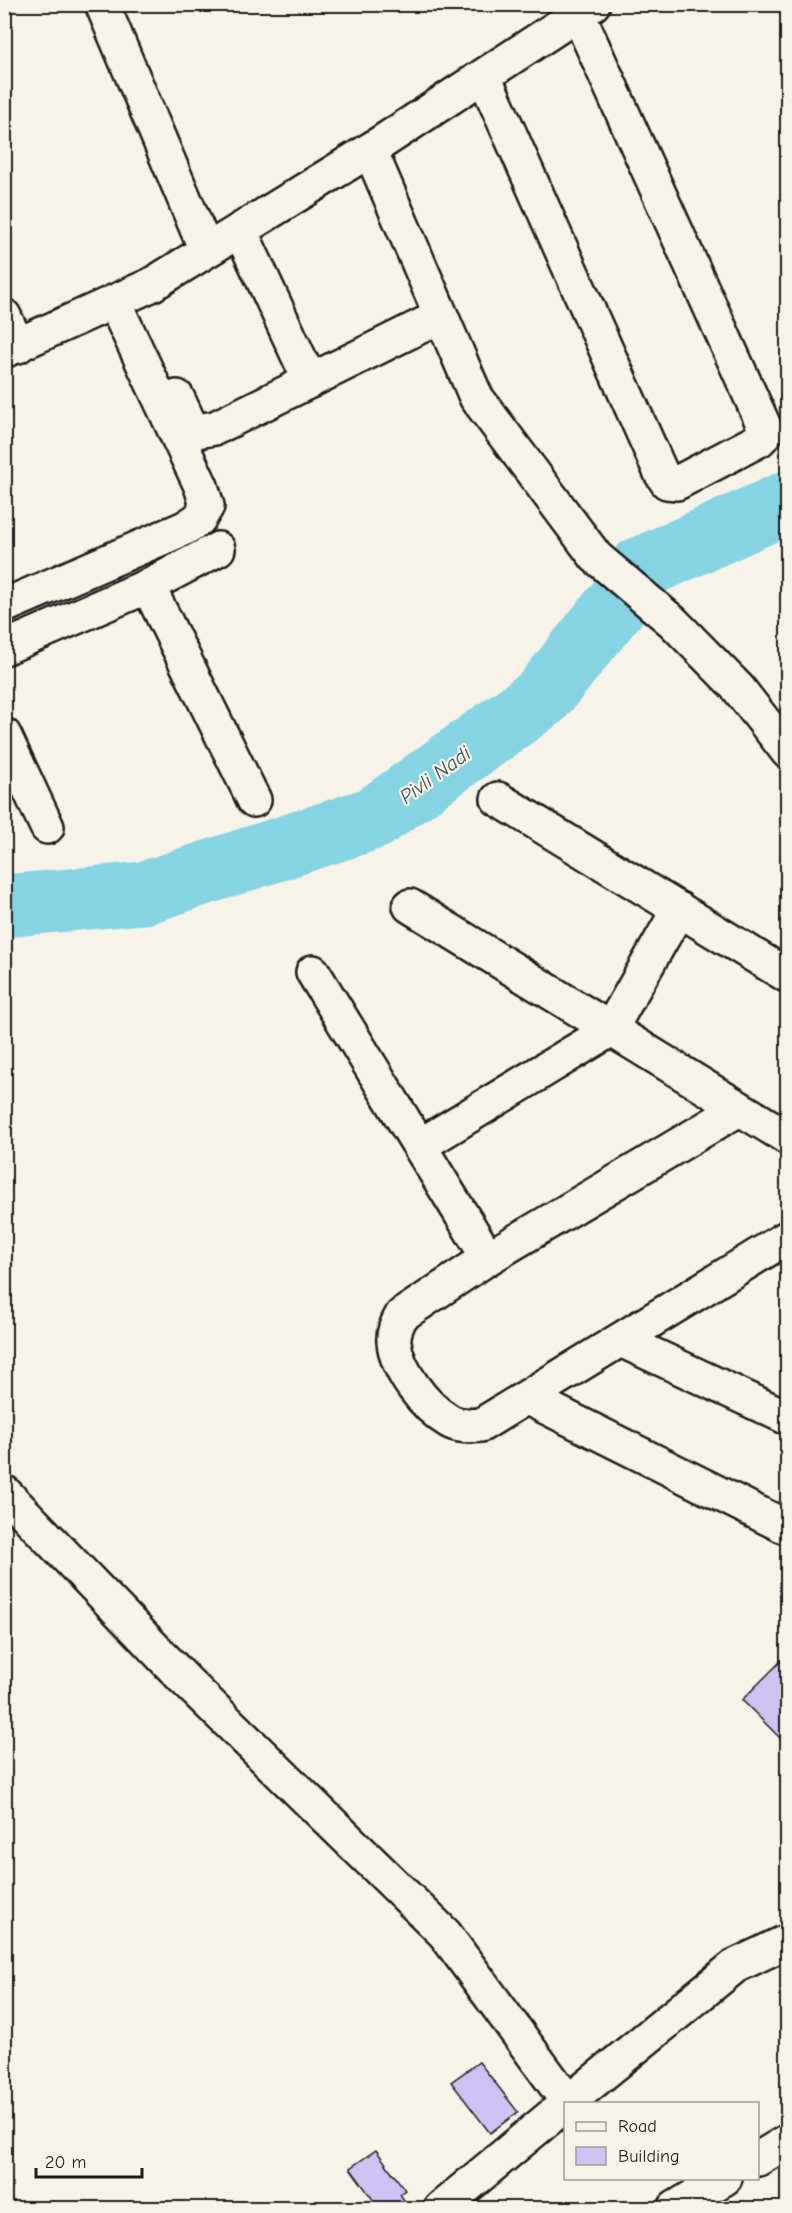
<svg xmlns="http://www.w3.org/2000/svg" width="792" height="2213" font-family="'Comic Neue',sans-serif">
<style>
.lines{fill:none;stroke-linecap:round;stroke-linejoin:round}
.river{stroke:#85d3e3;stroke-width:63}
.building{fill:#d0c1f3;stroke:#1c1c1c;stroke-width:1.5}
.minor-casing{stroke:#1c1c1c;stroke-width:38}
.minor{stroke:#f7f3e8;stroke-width:33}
.labels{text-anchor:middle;stroke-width:4.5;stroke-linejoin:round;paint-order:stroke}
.water-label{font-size:21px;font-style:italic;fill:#3c5358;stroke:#f7f3e8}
</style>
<rect width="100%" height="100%" fill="#f7f3e8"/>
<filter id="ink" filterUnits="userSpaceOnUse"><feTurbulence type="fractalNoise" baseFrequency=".0167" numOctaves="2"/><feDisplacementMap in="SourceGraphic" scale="12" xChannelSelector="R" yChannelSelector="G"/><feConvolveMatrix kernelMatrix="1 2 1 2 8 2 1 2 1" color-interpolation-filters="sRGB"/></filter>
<g filter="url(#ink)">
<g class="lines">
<path class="river" d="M4 906 144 893 374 818 542 697 631 586 639 569 788 502"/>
</g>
<g class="building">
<path d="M787 1655 788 1656V1746L742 1700Z"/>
<path d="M479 2062 518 2112 490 2133 451 2082Z"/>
<path d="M376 2150 405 2190 400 2194 407 2205 402 2208 396 2204 389 2208H379L350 2168Z"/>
</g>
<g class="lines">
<defs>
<g id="minor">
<path d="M102 4 206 250"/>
<path d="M484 76 661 473 667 482 677 483 759 440 765 434 764 426 578 14"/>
<path d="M370 150 476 397 596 557 673 622 738 688 788 752"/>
<path d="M240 230 310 381"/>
<path d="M4 316 18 346"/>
<path d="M4 351 151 285 370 150 593 4"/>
<path d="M177 397 189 423 197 431 215 428 441 316"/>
<path d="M148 586 254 800"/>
<path d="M4 606 185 528 199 519 207 506 201 486 114 302"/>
<path d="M4 648 148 586 218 549"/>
<path d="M4 735 47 827"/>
<path d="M498 799 788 976"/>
<path d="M410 906 788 1138"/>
<path d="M313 972 488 1258"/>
<path d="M739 1109 488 1258 402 1315C397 1324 393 1332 394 1342 397 1371 425 1407 449 1421 459 1427 470 1426 481 1425L788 1237"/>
<path d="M421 1145 610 1030 679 909"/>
<path d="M621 1340 788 1418"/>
<path d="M528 1398 788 1528"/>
<path d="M4 1492 185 1680 445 1934 568 2102"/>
<path d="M566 2104 735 1966 788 1941"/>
<path d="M758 2159 788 2141"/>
<path d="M441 2208 566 2104"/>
<path d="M675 2208 725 2178"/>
</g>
</defs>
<use href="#minor" class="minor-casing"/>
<use href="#minor" class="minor"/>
</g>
</g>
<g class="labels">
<g class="water-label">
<text transform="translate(435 775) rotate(-36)" y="7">Pivli Nadi</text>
</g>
</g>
<rect width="792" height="2213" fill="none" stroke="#f7f3e8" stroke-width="24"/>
<rect x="12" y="12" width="768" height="2189" fill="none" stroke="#1c1c1c" stroke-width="2" filter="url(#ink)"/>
<rect x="564" y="2102" width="195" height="78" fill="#f7f3e8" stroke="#9f9d96" stroke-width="1.5"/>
<rect x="576" y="2122" width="30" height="9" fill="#f7f3e8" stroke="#9f9d96" stroke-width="1.5"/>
<text x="618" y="2132" font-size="18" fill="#1c1c1c">Road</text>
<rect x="576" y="2147" width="30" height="18" fill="#d0c1f3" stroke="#9f9d96" stroke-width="1.5"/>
<text x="618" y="2162" font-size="18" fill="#1c1c1c">Building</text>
<path d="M36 2168v9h106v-9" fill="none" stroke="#1c1c1c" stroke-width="3"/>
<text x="45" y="2168" font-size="18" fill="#1c1c1c" stroke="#f7f3e8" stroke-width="4.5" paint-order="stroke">20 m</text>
</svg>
